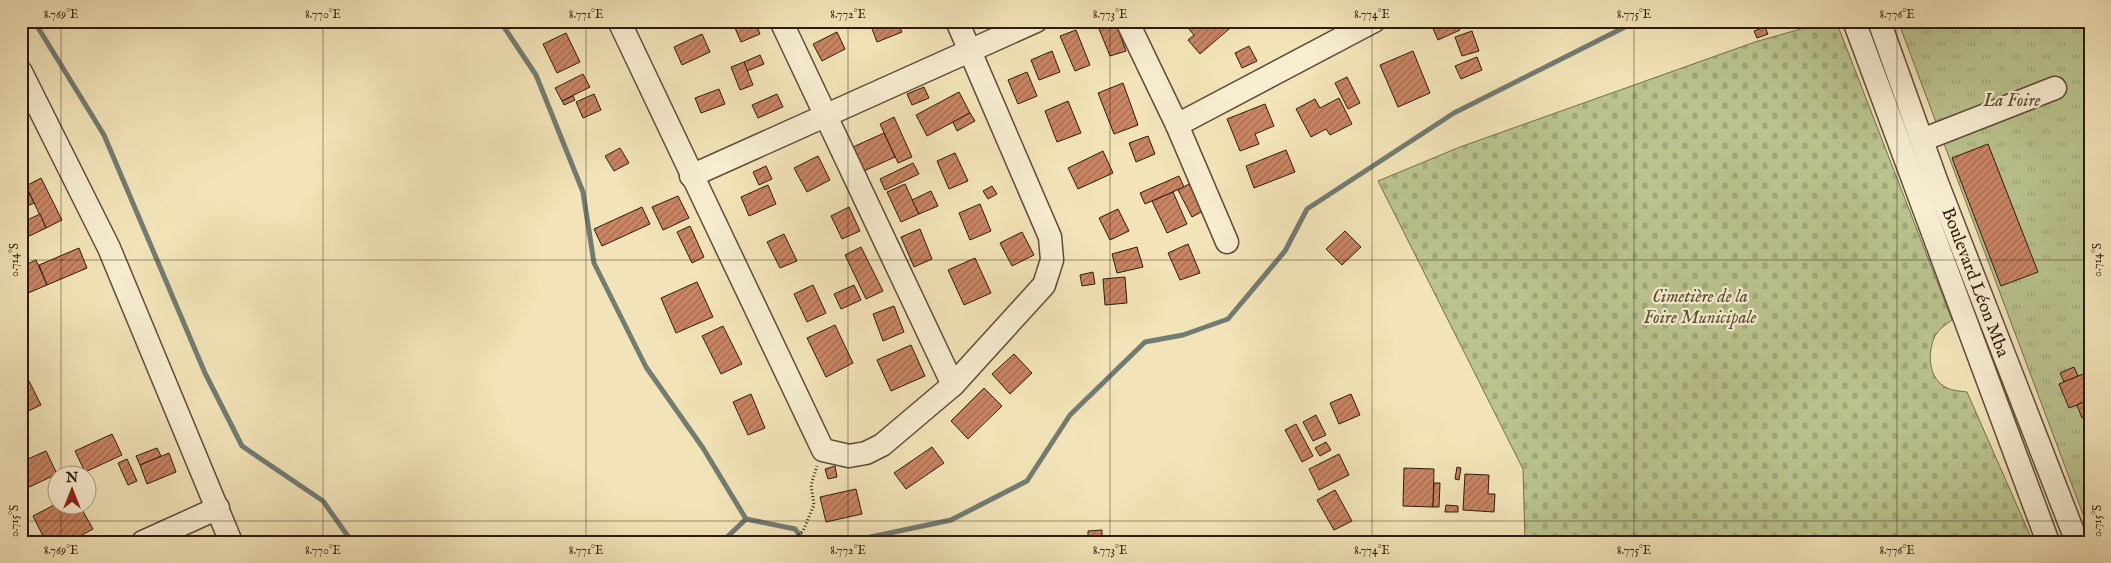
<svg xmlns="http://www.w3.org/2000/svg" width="2111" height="563" font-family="'IM FELL English',serif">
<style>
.cemetery{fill:url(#cemetery-stones);stroke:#746f4f}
.park{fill:url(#park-tufts);stroke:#746f4f}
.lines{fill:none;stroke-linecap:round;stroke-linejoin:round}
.stream{stroke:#717c73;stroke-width:5}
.building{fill:url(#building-hatch);stroke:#2f1a0f}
.minor-casing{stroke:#604c39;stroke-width:25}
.path{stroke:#2f1a0f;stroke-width:3;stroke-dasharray:1 2.5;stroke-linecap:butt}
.minor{stroke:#f7edd1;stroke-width:22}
.ticks{fill:none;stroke:#2f1a0f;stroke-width:1;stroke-opacity:0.45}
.labels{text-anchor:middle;stroke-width:4.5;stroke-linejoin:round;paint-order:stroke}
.park-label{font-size:18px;font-style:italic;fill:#594d35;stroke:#f7edd1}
.street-label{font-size:18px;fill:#2f1a0f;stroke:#f7edd1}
.neatline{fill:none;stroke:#2f1a0f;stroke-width:2}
.ticks-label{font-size:12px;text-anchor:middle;fill:#2f1a0f}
</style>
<defs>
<pattern id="cemetery-stones" width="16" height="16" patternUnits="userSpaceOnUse" patternTransform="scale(1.25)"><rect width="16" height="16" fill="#bac48f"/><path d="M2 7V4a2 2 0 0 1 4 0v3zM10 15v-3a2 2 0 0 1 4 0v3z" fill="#a0a87a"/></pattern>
<pattern id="park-tufts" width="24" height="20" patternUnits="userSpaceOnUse" patternTransform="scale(1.25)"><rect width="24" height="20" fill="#bac48f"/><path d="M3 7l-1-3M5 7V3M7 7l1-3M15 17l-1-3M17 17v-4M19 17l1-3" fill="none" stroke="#a0a87a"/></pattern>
<pattern id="building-hatch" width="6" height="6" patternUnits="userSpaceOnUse" patternTransform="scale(1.25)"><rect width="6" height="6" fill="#ca8563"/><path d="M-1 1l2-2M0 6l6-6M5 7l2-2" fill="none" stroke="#a46c50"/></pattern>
</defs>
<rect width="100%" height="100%" fill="#f2e4b8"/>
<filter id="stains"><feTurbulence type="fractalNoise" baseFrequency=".004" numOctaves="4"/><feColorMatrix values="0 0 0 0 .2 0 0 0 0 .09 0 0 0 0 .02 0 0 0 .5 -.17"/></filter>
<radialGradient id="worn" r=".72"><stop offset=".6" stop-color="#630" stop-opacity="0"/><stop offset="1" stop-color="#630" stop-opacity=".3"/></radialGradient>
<path class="cemetery" d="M1829 21H1836L1952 320C1946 324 1939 329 1935 336 1927 353 1928 379 1947 388 1952 391 1961 391 1967 392L2033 542H1525L1523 469 1378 181 1460 147 1755 42Z"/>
<path class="park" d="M1898 21H2090V533Z"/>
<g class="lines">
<g class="stream">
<path d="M34 21 104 135 205 373 242 446 323 501 352 542"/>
<path d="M500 21 536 75 583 192 594 263 646 367 703 448 746 519 795 529 805 542"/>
<path d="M722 542 746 519"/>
<path d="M847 542 951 520 1027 481 1070 415 1145 342 1183 335 1228 319 1285 251 1307 209 1454 113 1637 21"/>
</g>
</g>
<g class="building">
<path d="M732 21H755L760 34 741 42Z"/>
<path d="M869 21H897L902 32 877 42Z"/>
<path d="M1105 21H1115L1126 51 1110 56 1097 24Z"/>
<path d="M1182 21H1235L1236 23 1200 54 1188 40 1194 35Z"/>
<path d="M1437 21H1456L1460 30 1438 40 1431 24Z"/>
<path d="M1461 21H1470L1471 24 1464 27Z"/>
<path d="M1765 27 1768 34 1757 38 1754 31Z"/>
<path d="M1076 30 1090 65 1075 71 1060 36Z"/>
<path d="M1472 31 1479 51 1462 56 1455 37Z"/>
<path d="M837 32 845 49 822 61 813 44Z"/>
<path d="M566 33 580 62 557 73 543 44Z"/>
<path d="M702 34 710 52 682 65 674 47Z"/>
<path d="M1249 46 1257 61 1242 68 1235 53Z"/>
<path d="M1052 51 1060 72 1039 80 1031 60Z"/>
<path d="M1413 51 1430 93 1398 107 1380 65Z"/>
<path d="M760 55 764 64 747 71 744 62Z"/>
<path d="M1477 57 1482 70 1461 79 1455 66Z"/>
<path d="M744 62 753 85 740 90 731 67Z"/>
<path d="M1027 72 1037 96 1018 104 1008 80Z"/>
<path d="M583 74 590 87 562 101 555 88Z"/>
<path d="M1347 77 1360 103 1348 109 1335 83Z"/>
<path d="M1123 83 1138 125 1114 134 1098 93Z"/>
<path d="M924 87 929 98 912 105 907 94Z"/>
<path d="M719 89 725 104 701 113 695 98Z"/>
<path d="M959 92 970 113 927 136 916 115Z"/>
<path d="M594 94 601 110 583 118 576 102Z"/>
<path d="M777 94 783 107 758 118 752 105Z"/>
<path d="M573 96 575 100 564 105 562 101Z"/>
<path d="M1339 98 1352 124 1330 135 1326 129 1311 137 1296 109 1315 99 1320 108Z"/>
<path d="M1068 101 1081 133 1057 142 1045 111Z"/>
<path d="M1265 104 1274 126 1255 134 1259 144 1240 151 1227 119Z"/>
<path d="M970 113 975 121 957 131 953 122Z"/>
<path d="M894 117 912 157 898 163 880 124Z"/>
<path d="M884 133 895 157 864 171 853 147Z"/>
<path d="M1148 136 1155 154 1136 162 1129 143Z"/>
<path d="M1988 144 2038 272 2001 286 1952 158Z"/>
<path d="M620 148 629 163 614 171 605 156Z"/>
<path d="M1286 150 1295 172 1254 188 1246 166Z"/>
<path d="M1103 151 1113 173 1078 189 1068 168Z"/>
<path d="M955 153 968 181 949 189 937 161Z"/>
<path d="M818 156 830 180 807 192 794 168Z"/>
<path d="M913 163 919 174 885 190 880 179Z"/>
<path d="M766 166 772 179 759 185 753 172Z"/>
<path d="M1179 176 1184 187 1145 204 1140 193Z"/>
<path d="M41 178 62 220 46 228 26 186Z"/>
<path d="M905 184 919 214 901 222 887 192Z"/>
<path d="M1189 184 1203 211 1192 217 1178 190Z"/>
<path d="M768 185 776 204 749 216 741 197Z"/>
<path d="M26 186 34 203 21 209V188Z"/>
<path d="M992 186 997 194 988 199 983 191Z"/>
<path d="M931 191 938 206 919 214 912 200Z"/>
<path d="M1173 192 1187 224 1167 233 1152 201Z"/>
<path d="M678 196 689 218 663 230 652 207Z"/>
<path d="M980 204 991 231 970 240 959 213Z"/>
<path d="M642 207 650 224 602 246 594 229Z"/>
<path d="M849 207 860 231 842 239 831 216Z"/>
<path d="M1118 209 1129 231 1110 240 1099 218Z"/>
<path d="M40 214 46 228 21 240V223Z"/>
<path d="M690 226 704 257 692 263 677 232Z"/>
<path d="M920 229 932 259 914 267 901 237Z"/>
<path d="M1345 231 1361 247 1342 265 1326 249Z"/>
<path d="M1022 232 1034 255 1012 266 1000 243Z"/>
<path d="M784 234 797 261 780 268 767 242Z"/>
<path d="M1188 244 1200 273 1180 280 1168 253Z"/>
<path d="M861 247 883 291 866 299 845 255Z"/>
<path d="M1137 247 1143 267 1117 273 1112 254Z"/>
<path d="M79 248 87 268 47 285 39 265Z"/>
<path d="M975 258 991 293 964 305 948 270Z"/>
<path d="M36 260 47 285 21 296V267Z"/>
<path d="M1093 272 1095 284 1082 286 1080 275Z"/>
<path d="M1125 277 1127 303 1105 305 1103 279Z"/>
<path d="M697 282 713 317 676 333 661 298Z"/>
<path d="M813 285 826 313 807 322 794 294Z"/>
<path d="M854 285 861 300 841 309 834 294Z"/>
<path d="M894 306 904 332 883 341 873 314Z"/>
<path d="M835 325 853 363 826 377 807 338Z"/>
<path d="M723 326 742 364 721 374 702 336Z"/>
<path d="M911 345 925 376 891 391 877 360Z"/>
<path d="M1014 354 1032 373 1010 394 992 374Z"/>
<path d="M2074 367 2078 376 2064 382 2060 373Z"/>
<path d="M2088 372 2090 400 2069 408 2059 384Z"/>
<path d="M28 379 41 405 22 414 21 382Z"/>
<path d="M984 388 1002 406 968 439 951 421Z"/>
<path d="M751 394 765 428 748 435 733 402Z"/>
<path d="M1351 394 1360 415 1339 424 1330 403Z"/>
<path d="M2088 400 2090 415 2082 418 2077 405Z"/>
<path d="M1316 415 1326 435 1313 441 1303 422Z"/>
<path d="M1296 424 1313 456 1302 462 1285 430Z"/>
<path d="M112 434 122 455 85 472 75 451Z"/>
<path d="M1326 442 1331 450 1320 456 1315 448Z"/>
<path d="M932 447 944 463 906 489 894 473Z"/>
<path d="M157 448 161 456 140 465 136 456Z"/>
<path d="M46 451 57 474 27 488 21 476V462Z"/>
<path d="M169 453 176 472 147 484 140 465Z"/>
<path d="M1339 454 1349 475 1319 490 1309 469Z"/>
<path d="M127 459 137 481 128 485 118 463Z"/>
<path d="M835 466 837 477 828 479 825 469Z"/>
<path d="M1457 467 1461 468 1459 480 1455 479Z"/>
<path d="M1404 468 1434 469 1433 507 1403 506Z"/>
<path d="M1465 474 1489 475 1488 494H1495L1494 512 1463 510Z"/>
<path d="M1434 483H1440L1439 507H1433Z"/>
<path d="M856 489 862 514 826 522 820 497Z"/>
<path d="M1335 490 1352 521 1334 530 1317 500Z"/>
<path d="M58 503V506H80L93 529 69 542H46L33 516Z"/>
<path d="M1446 505 1458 506V512H1445Z"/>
<path d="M1102 530V539L1088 540V531Z"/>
</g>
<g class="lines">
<defs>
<g id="minor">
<path d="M619 21 823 450 849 456 866 453 882 445 953 385 1044 285 1052 260 1050 237 957 21"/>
<path d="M781 21 953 385"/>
<path d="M1127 21 1177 125 1227 242"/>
<path d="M1854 21 2048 542"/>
<path d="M1879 21 1936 180 2077 542"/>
<path d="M21 72 109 248 231 542"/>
<path d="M1177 125 1374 21"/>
<path d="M1922 140 2055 88"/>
<path d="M691 176 1036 21"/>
<path d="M143 542 218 508"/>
</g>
</defs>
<use href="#minor" class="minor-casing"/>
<path class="path" d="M791 542 803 531 814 505 811 485 817 466"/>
<use href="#minor" class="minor"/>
</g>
<path class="ticks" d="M61 21V476M323 21V542M586 21V542M848 21V542M1110 21V542M1372 21V542M1634 21V542M1897 21V542M21 260H2090M61 506V542M21 521H2090"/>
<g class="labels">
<g class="park-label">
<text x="2012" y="106">La Foire</text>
<text x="1700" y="302">Cimetière de la<tspan x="1700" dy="21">Foire Municipale</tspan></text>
</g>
<g class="street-label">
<text transform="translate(1976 282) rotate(69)" y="6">Boulevard Léon Mba</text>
</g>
</g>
<rect width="2111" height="563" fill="none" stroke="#f2e4b8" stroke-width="55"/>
<g transform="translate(72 490)"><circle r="24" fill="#f7edd1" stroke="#a79983"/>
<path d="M0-4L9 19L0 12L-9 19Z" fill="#8f2418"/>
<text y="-8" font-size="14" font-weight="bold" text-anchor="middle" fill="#2f1a0f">N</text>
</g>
<rect x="28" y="28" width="2056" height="508" class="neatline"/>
<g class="ticks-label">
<text x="61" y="18">8.769°E</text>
<text x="323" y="18">8.770°E</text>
<text x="586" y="18">8.771°E</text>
<text x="848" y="18">8.772°E</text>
<text x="1110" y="18">8.773°E</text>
<text x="1372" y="18">8.774°E</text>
<text x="1634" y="18">8.775°E</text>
<text x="1897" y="18">8.776°E</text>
<text transform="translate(14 260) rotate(-90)" y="4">0.714°S</text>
<text transform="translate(2097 260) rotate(-90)" y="4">0.714°S</text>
<text transform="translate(14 521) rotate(-90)" y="4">0.715°S</text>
<text transform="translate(2097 521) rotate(-90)" y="4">0.715°S</text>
<text x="61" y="554">8.769°E</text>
<text x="323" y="554">8.770°E</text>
<text x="586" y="554">8.771°E</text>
<text x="848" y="554">8.772°E</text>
<text x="1110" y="554">8.773°E</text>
<text x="1372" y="554">8.774°E</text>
<text x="1634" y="554">8.775°E</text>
<text x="1897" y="554">8.776°E</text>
</g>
<rect width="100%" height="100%" filter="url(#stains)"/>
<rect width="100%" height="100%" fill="url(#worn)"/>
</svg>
